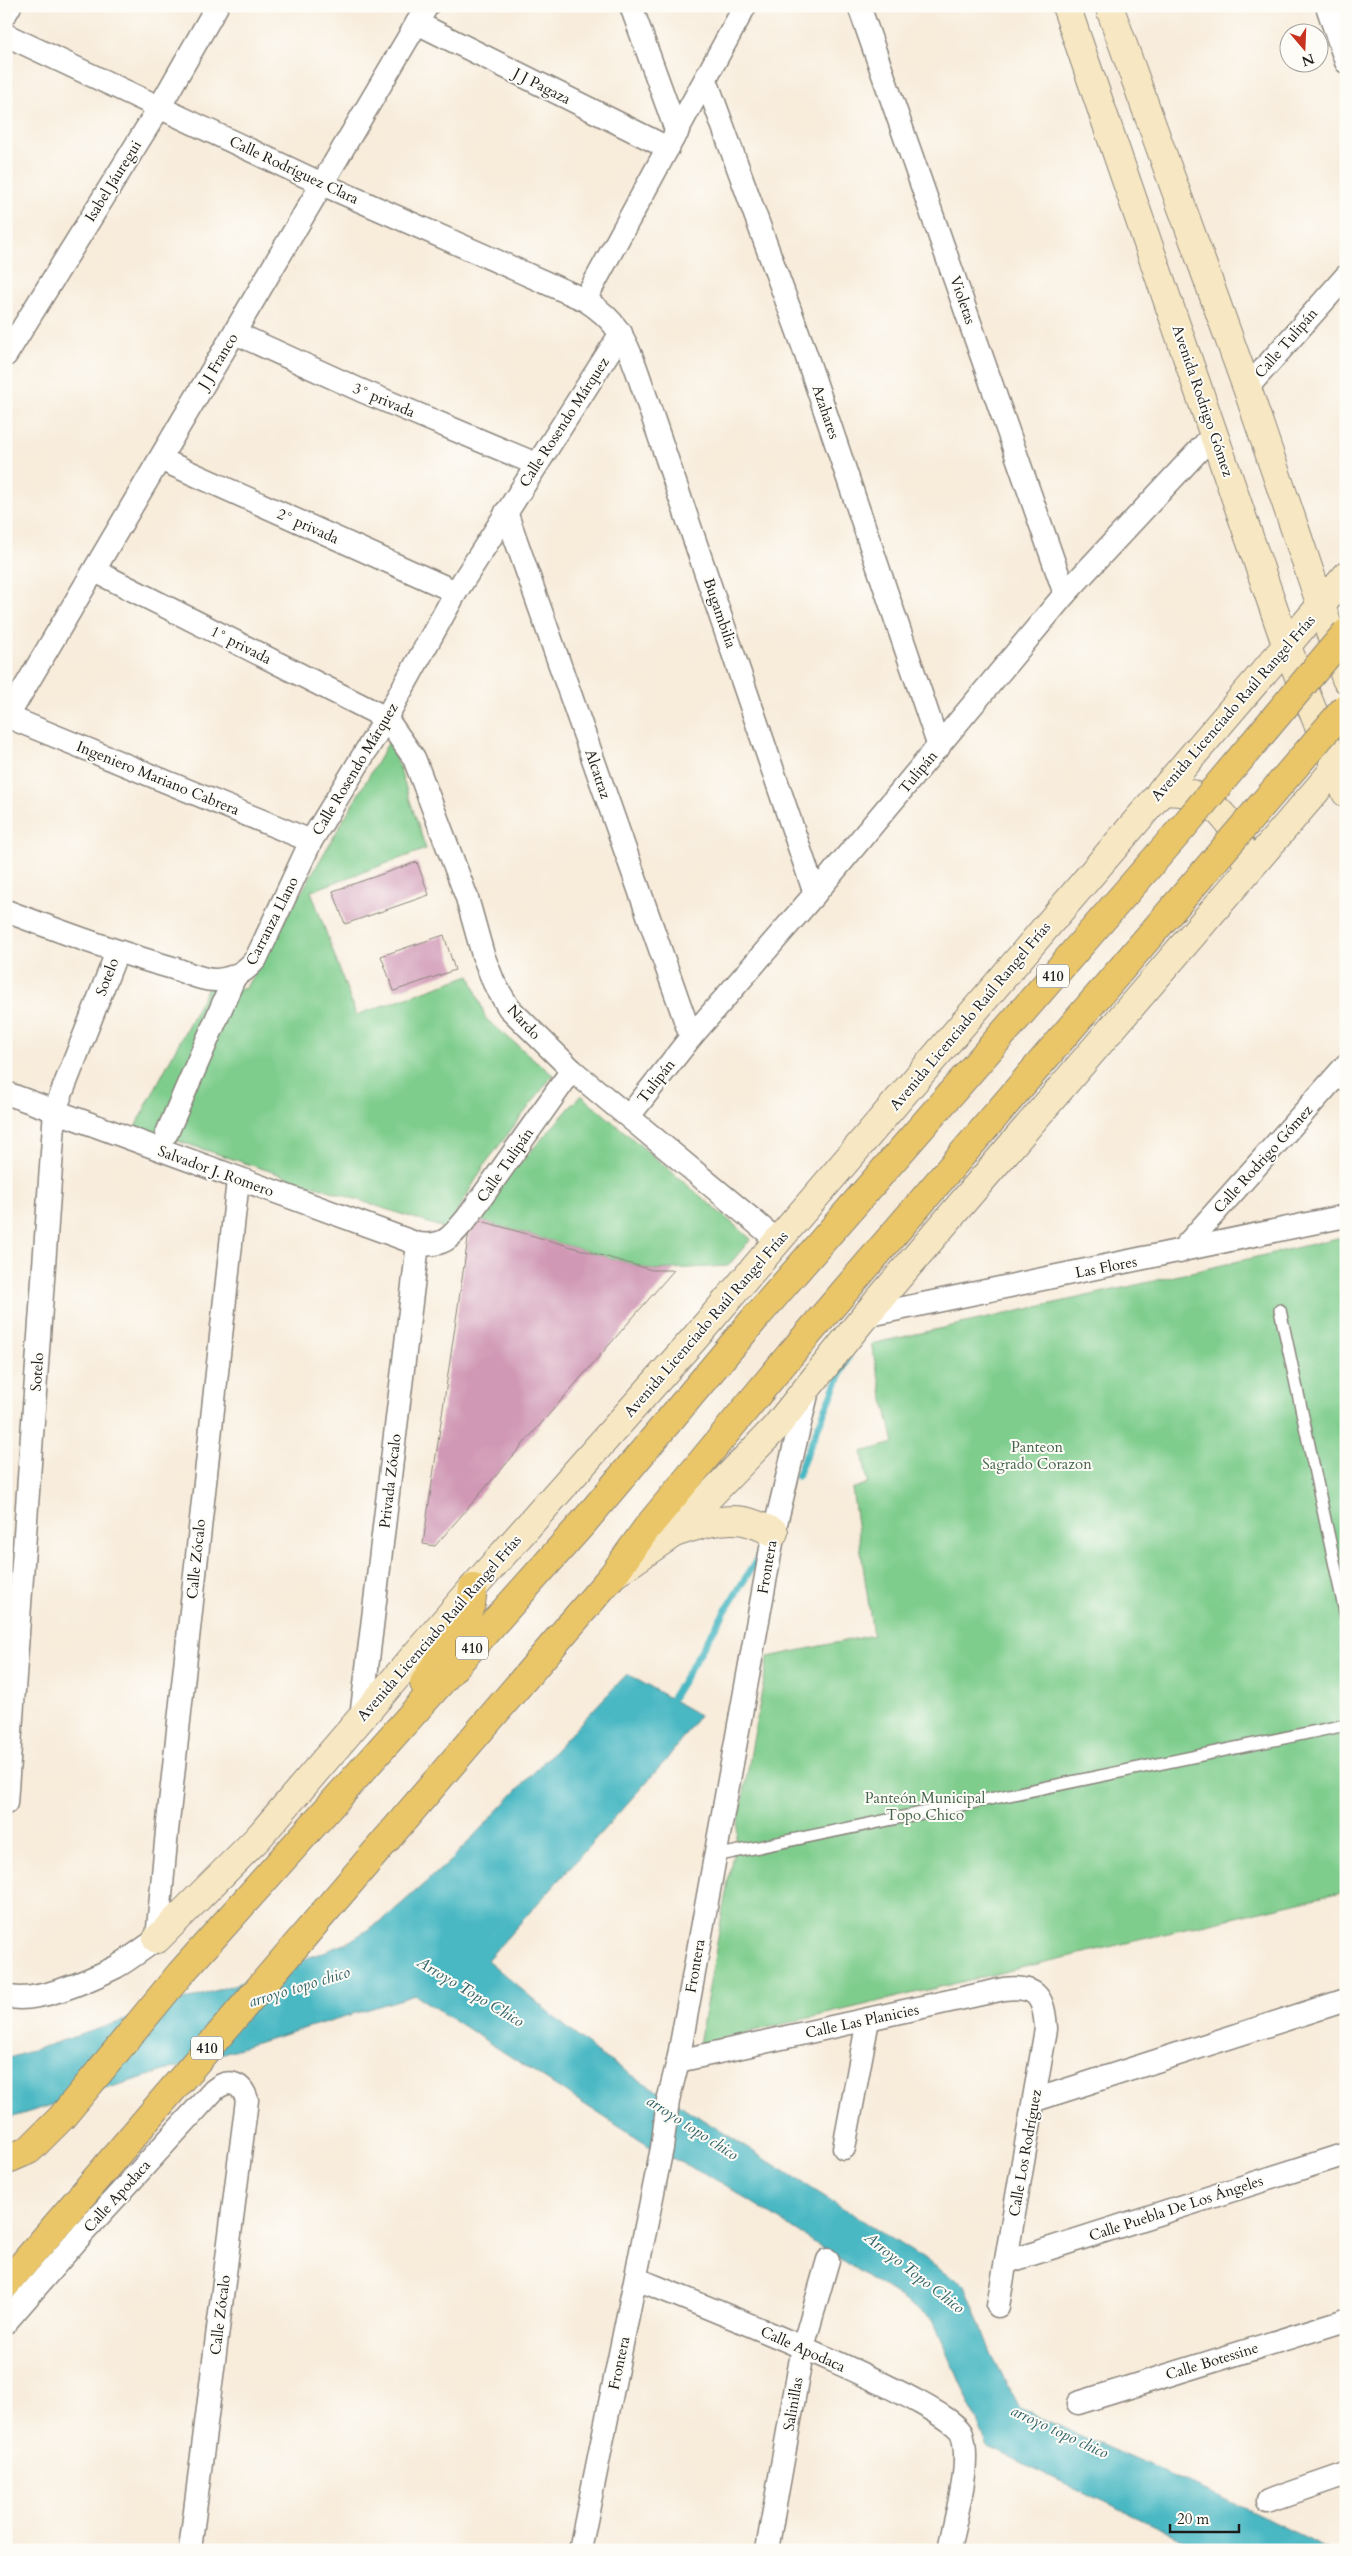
<svg xmlns="http://www.w3.org/2000/svg" width="1352" height="2556" font-family="Cardo,serif">
<style>
.green{fill:#7fcd8d;stroke:#4e7454}
.water{fill:#4ab8c3;stroke:#336a70}
.lines{fill:none;stroke-linecap:round;stroke-linejoin:round}
.stream{stroke:#4ab8c3;stroke-width:7}
.building{fill:#d098b5}
.lane-casing{stroke:#8a847c;stroke-width:14}
.street-casing{stroke:#8a847c;stroke-width:25}
.secondary-casing{stroke:#8a847c;stroke-width:30}
.primary-casing{stroke:#8a847c;stroke-width:30}
.lane{stroke:#fff;stroke-width:11}
.street{stroke:#fff;stroke-width:22}
.secondary{stroke:#f7e8c3;stroke-width:28}
.primary{stroke:#eac669;stroke-width:28}
.primary-bridge-casing{stroke:#8a847c;stroke-width:30;stroke-linecap:butt}
.primary-bridge{stroke:#eac669;stroke-width:28}
.labels{text-anchor:middle;stroke-width:4;stroke-linejoin:round;paint-order:stroke}
.shield{fill:#fdfcf7;stroke:#605f5e;stroke-width:1}
.shield-label{font-size:14px;font-weight:bold;fill:#1c1c1c}
.street-label{font-size:15px;fill:#1c1c1c;stroke:#fdfcf7}
.park-label{font-size:15px;fill:#446349;stroke:#fdfcf7}
.water-label{font-size:16px;font-style:italic;fill:#316267;stroke:#fdfcf7}
</style>
<rect width="100%" height="100%" fill="#fdfcf7"/>
<filter id="ink" filterUnits="userSpaceOnUse"><feTurbulence type="fractalNoise" baseFrequency=".02" numOctaves="2"/><feDisplacementMap in="SourceGraphic" scale="10" xChannelSelector="R" yChannelSelector="G"/><feConvolveMatrix kernelMatrix="1 2 1 2 8 2 1 2 1" color-interpolation-filters="sRGB"/></filter>
<filter id="wash" filterUnits="userSpaceOnUse"><feTurbulence type="fractalNoise" baseFrequency=".0096" numOctaves="4" result="noise"/><feDisplacementMap in="SourceGraphic" scale="20" xChannelSelector="R" yChannelSelector="G"/><feGaussianBlur stdDeviation="1.12" result="paint"/><feColorMatrix in="noise" values="0 0 0 0 0 0 0 0 0 0 0 0 0 0 0 0 0 1.4 0 .05"/><feComposite in="paint" operator="in"/></filter>
<g filter="url(#wash)">
<rect width="100%" height="100%" fill="#f8ecdb"/>
<g class="green">
<path d="M390 740 426 849 311 891 356 1015 470 975 486 1019 553 1075 485 1164 447 1229 135 1127 209 985 245 989Z"/>
<path d="M581 1095 751 1239 728 1266 652 1270 471 1218Z"/>
<path d="M1346 1236V1891L699 2044 768 1657 873 1635 852 1489 868 1483 862 1452 894 1443 871 1344 1145 1283Z"/>
</g>
<path class="water" d="M627 1674 699 1715 667 1759 487 1960 597 2053 965 2285 991 2353 1020 2409 1242 2507 1331 2550H1206L988 2447 933 2319 722 2183 652 2148 415 1995 6 2119V2059L242 1982 345 1944 383 1920 451 1860Z"/>
<g class="lines">
<g class="stream">
<path d="M797 1476 849 1355"/>
<path d="M669 1703 762 1551"/>
</g>
</g>
<g id="blocks">
<g class="building">
<path d="M417 862 429 895 345 924 333 891Z"/>
<path d="M444 935 455 970 394 991 381 956Z"/>
<path d="M471 1218 652 1270H674L435 1546 423 1544Z"/>
</g>
</g>
</g>
<g filter="url(#ink)">
<use href="#blocks" fill-opacity="0" stroke="#8a847c" stroke-width="1"/>
<g class="lines">
<defs>
<g id="lane">
<path d="M1280 1310 1346 1617"/>
<path d="M715 1856 1346 1725"/>
</g>
<g id="street">
<path d="M631 6 677 133"/>
<path d="M859 6 1065 594"/>
<path d="M1327 6 1346 62"/>
<path d="M6 13 10 6"/>
<path d="M417 23 668 148"/>
<path d="M6 35 322 184 585 300C616 320 625 337 637 371L815 894"/>
<path d="M706 80 803 346 939 747"/>
<path d="M585 300 745 6"/>
<path d="M235 333 360 390 536 464"/>
<path d="M6 355 159 108 217 6"/>
<path d="M1247 388 1346 276"/>
<path d="M160 459 456 592"/>
<path d="M506 512 691 1037"/>
<path d="M95 571 386 718 414 758 467 898 483 955 494 983 509 1008 572 1070 778 1241"/>
<path d="M6 716 311 841"/>
<path d="M8 716 427 6"/>
<path d="M6 911C62 932 116 952 173 968 186 972 203 981 217 980 235 978 245 972 256 959L311 841 386 718 456 592 621 333"/>
<path d="M6 1093 418 1244C445 1247 451 1237 467 1218L572 1070"/>
<path d="M629 1116 691 1037 815 894 1065 594 1214 434"/>
<path d="M167 1133 235 976"/>
<path d="M1180 1252 1346 1065"/>
<path d="M865 1316 1346 1216"/>
<path d="M361 1718 418 1244"/>
<path d="M6 1803 55 1110 117 952"/>
<path d="M6 1996C34 2005 90 1980 116 1967 130 1959 144 1948 157 1939L167 1831 238 1180"/>
<path d="M678 2061 1004 1989C1037 1985 1044 1997 1046 2029L998 2306"/>
<path d="M1035 2100 1346 2000"/>
<path d="M844 2148 868 2020"/>
<path d="M1007 2262 1346 2154"/>
<path d="M637 2279C681 2297 952 2403 962 2434 972 2466 955 2517 949 2550"/>
<path d="M6 2322 84 2232 214 2090C229 2078 242 2083 247 2100L190 2550"/>
<path d="M1078 2403 1346 2320"/>
<path d="M1268 2501 1346 2474"/>
<path d="M580 2550 662 2148 668 2101 678 2061 774 1532 809 1386"/>
<path d="M767 2550 803 2347 828 2260"/>
</g>
<g id="secondary">
<path d="M1066 6 1287 647 1346 793"/>
<path d="M1109 6 1247 388 1346 679"/>
<path d="M1161 791C1170 792 1183 791 1192 794 1218 804 1238 829 1243 856"/>
<path d="M674 1533C696 1526 721 1517 744 1521 754 1523 764 1528 774 1532"/>
<path d="M613 1575 674 1533 775 1428 865 1316 1346 756"/>
<path d="M157 1939 258 1838 473 1588 693 1340 1346 576"/>
</g>
<g id="primary">
<path d="M424 1683 466 1616 471 1604 473 1588"/>
<path d="M6 2160 29 2150 62 2117 180 1974 583 1523 757 1316"/>
<path d="M6 2284 613 1575 647 1528 790 1355"/>
</g>
</defs>
<use href="#lane" class="lane-casing"/>
<use href="#street" class="street-casing"/>
<use href="#secondary" class="secondary-casing"/>
<use href="#primary" class="primary-casing"/>
<use href="#lane" class="lane"/>
<use href="#street" class="street"/>
<use href="#secondary" class="secondary"/>
<use href="#primary" class="primary"/>
<defs>
<g id="primary-bridge">
<path d="M757 1316 1183 827 1346 633"/>
<path d="M790 1355 1346 707"/>
</g>
</defs>
<use href="#primary-bridge" class="primary-bridge-casing"/>
<use href="#primary-bridge" class="primary-bridge"/>
</g>
</g>
<g class="labels">
<g class="shield">
<rect x="1037" y="964.5" width="32" height="23" rx="4"/>
<rect x="456" y="1636.5" width="32" height="23" rx="4"/>
<rect x="191" y="2036.5" width="32" height="23" rx="4"/>
</g>
<g class="shield-label">
<text x="1053" y="981">410</text>
<text x="472" y="1653">410</text>
<text x="207" y="2053">410</text>
</g>
<g class="street-label">
<text transform="translate(542 86) rotate(27)" y="5">J J Pagaza</text>
<text transform="translate(294 170) rotate(25)" y="5">Calle Rodríguez Clara</text>
<text transform="translate(113 181) rotate(-58)" y="5">Isabel Jáuregui</text>
<text transform="translate(963 300) rotate(71)" y="5">Violetas</text>
<text transform="translate(1286 343) rotate(-49)" y="5">Calle Tulipán</text>
<text transform="translate(218 361) rotate(-59)" y="5">J J Franco</text>
<text transform="translate(384 400) rotate(23)" y="5">3° privada</text>
<text transform="translate(1203 401) rotate(71)" y="5">Avenida Rodrigo Gómez</text>
<text transform="translate(826 412) rotate(71)" y="5">Azahares</text>
<text transform="translate(564 422) rotate(-57)" y="5">Calle Rosendo Márquez</text>
<text transform="translate(308 526) rotate(24)" y="5">2° privada</text>
<text transform="translate(720 613) rotate(71)" y="5">Bugambilia</text>
<text transform="translate(241 645) rotate(27)" y="5">1° privada</text>
<text transform="translate(1233 708) rotate(-49)" y="5">Avenida Licenciado Raúl Rangel Frías</text>
<text transform="translate(355 769) rotate(-59)" y="5">Calle Rosendo Márquez</text>
<text transform="translate(918 772) rotate(-50)" y="5">Tulipán</text>
<text transform="translate(598 774) rotate(71)" y="5">Alcatraz</text>
<text transform="translate(158 778) rotate(22)" y="5">Ingeniero Mariano Cabrera</text>
<text transform="translate(272 921) rotate(-63)" y="5">Carranza Llano</text>
<text transform="translate(107 977) rotate(-69)" y="5">Sotelo</text>
<text transform="translate(970 1016) rotate(-50)" y="5">Avenida Licenciado Raúl Rangel Frías</text>
<text transform="translate(524 1022) rotate(47)" y="5">Nardo</text>
<text transform="translate(656 1081) rotate(-52)" y="5">Tulipán</text>
<text transform="translate(1263 1159) rotate(-48)" y="5">Calle Rodrigo Gómez</text>
<text transform="translate(505 1165) rotate(-55)" y="5">Calle Tulipán</text>
<text transform="translate(216 1171) rotate(20)" y="5">Salvador J. Romero</text>
<text transform="translate(1106 1267) rotate(-11)" y="5">Las Flores</text>
<text transform="translate(706 1324) rotate(-49)" y="5">Avenida Licenciado Raúl Rangel Frías</text>
<text transform="translate(37 1372) rotate(-86)" y="5">Sotelo</text>
<text transform="translate(390 1481) rotate(-83)" y="5">Privada Zócalo</text>
<text transform="translate(196 1559) rotate(-84)" y="5">Calle Zócalo</text>
<text transform="translate(767 1567) rotate(-80)" y="5">Frontera</text>
<text transform="translate(439 1628) rotate(-49)" y="5">Avenida Licenciado Raúl Rangel Frías</text>
<text transform="translate(695 1966) rotate(-80)" y="5">Frontera</text>
<text transform="translate(862 2021) rotate(-12)" y="5">Calle Las Planicies</text>
<text transform="translate(1025 2153) rotate(-80)" y="5">Calle Los Rodríguez</text>
<text transform="translate(117 2196) rotate(-48)" y="5">Calle Apodaca</text>
<text transform="translate(1176 2208) rotate(-18)" y="5">Calle Puebla De Los Ángeles</text>
<text transform="translate(220 2315) rotate(-83)" y="5">Calle Zócalo</text>
<text transform="translate(803 2349) rotate(24)" y="5">Calle Apodaca</text>
<text transform="translate(1212 2361) rotate(-17)" y="5">Calle Botessine</text>
<text transform="translate(619 2363) rotate(-78)" y="5">Frontera</text>
<text transform="translate(793 2404) rotate(-80)" y="5">Salinillas</text>
</g>
<g class="park-label">
<text x="1037" y="1452">Panteon<tspan x="1037" dy="17">Sagrado Corazon</tspan></text>
<text x="925" y="1803">Panteón Municipal<tspan x="925" dy="17">Topo Chico</tspan></text>
</g>
<g class="water-label">
<text transform="translate(299 1986) rotate(-17)" y="6">arroyo topo chico</text>
<text transform="translate(471 1991) rotate(31)" y="6">Arroyo Topo Chico</text>
<text transform="translate(693 2127) rotate(33)" y="6">arroyo topo chico</text>
<text transform="translate(915 2272) rotate(38)" y="6">Arroyo Topo Chico</text>
<text transform="translate(1060 2431) rotate(25)" y="6">arroyo topo chico</text>
</g>
</g>
<rect width="1352" height="2556" fill="none" stroke="#fdfcf7" stroke-width="25"/>
<g transform="translate(1304 48) rotate(161)"><circle r="24" fill="#fdfcf7" stroke="#a3a29f"/>
<path d="M0-4L9 19L0 12L-9 19Z" fill="#c8321e"/>
<text y="-8" font-size="14" font-weight="bold" text-anchor="middle" fill="#1c1c1c">N</text>
</g>
<path d="M1170 2524v8h69v-8" fill="none" stroke="#1c1c1c" stroke-width="2.5"/>
<text x="1177" y="2524" font-size="15" fill="#1c1c1c" stroke="#fdfcf7" stroke-width="4" paint-order="stroke">20 m</text>
</svg>
